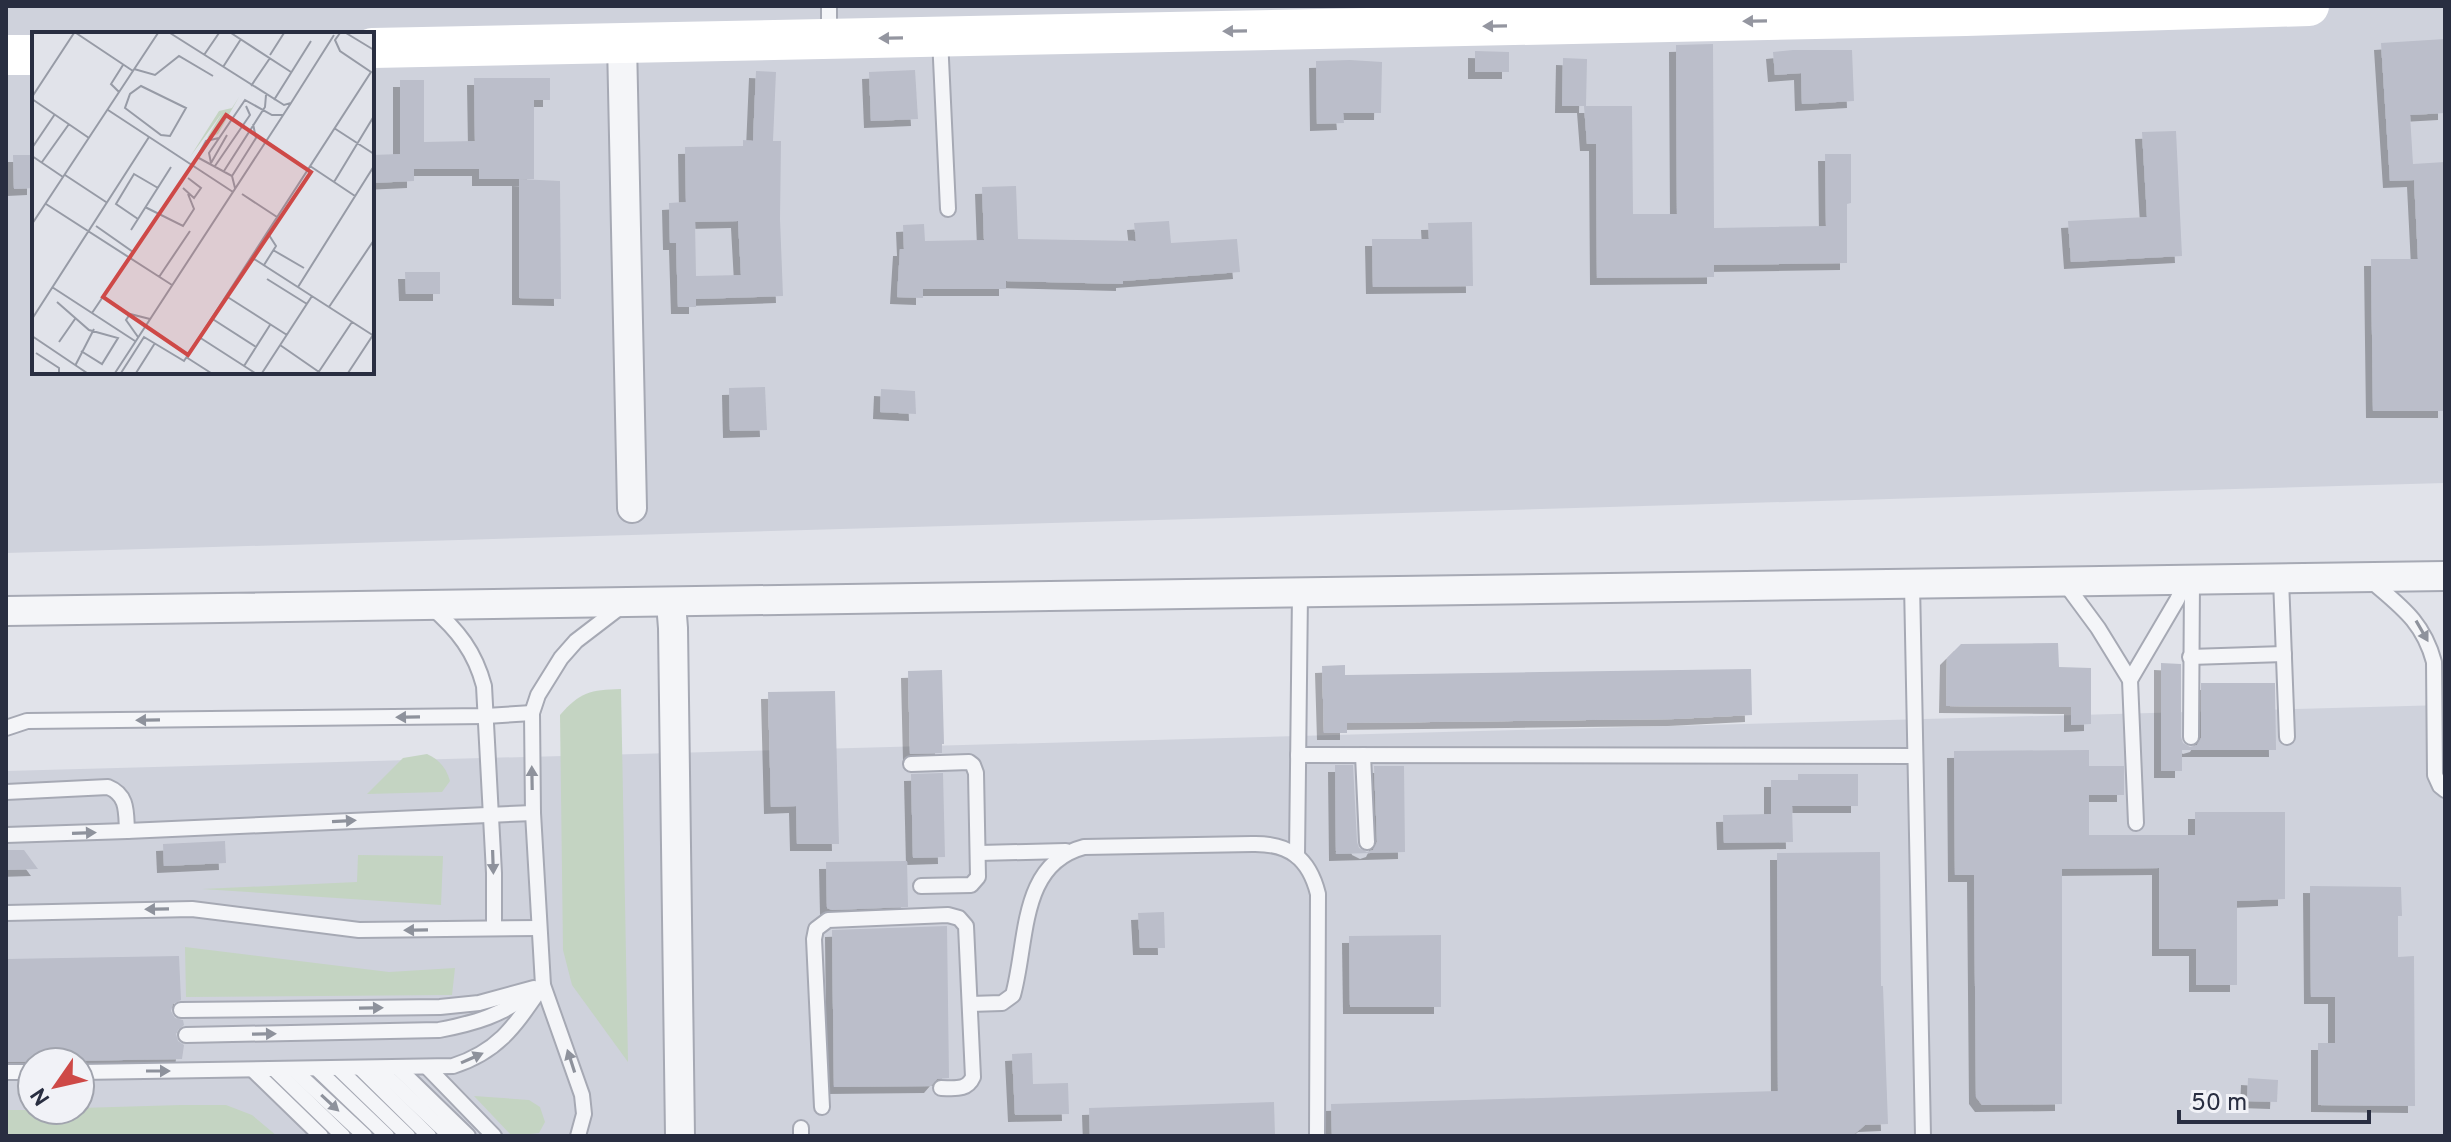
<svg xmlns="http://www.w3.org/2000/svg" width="2451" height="1142" font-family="Overpass,sans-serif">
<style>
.built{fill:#cfd2dc;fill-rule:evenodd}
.green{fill:#c4d4c2}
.building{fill:#bbbeca;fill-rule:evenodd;filter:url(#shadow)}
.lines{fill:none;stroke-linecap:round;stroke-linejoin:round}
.lane-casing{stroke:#a6a9b4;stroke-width:18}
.street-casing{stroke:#a6a9b4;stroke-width:32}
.lane{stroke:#f4f5f8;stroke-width:14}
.street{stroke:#f4f5f8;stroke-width:28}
.secondary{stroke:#fff;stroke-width:40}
.oneway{fill:#9496a0}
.oneway2{fill:#8e929c}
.inset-road{fill:none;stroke:#979ba6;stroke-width:2}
.view{fill:#ce4947;fill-opacity:0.15;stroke:#ce4947;stroke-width:4}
.inset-edge{fill:none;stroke:#292e41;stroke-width:4}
</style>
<defs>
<filter id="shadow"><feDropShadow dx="-7" dy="7" stdDeviation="0" flood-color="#0004"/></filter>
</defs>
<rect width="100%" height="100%" fill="#e1e3ea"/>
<g class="built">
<path d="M6 6H2445V483L6 553ZM34 34H372V372H34Z"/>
<path d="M2445 705V1136H6V771ZM32 1062H80V1110H32Z"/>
</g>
<g class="green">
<path d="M621 689 628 1062 572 985 563 950 560 715C580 692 590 690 621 689Z"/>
<path d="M427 754C440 760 446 768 450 781L442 792 367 794 403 758Z"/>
<path d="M358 855 443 856 441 905 202 889 357 882Z"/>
<path d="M185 947 389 972 455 968 452 995 186 997Z"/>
<path d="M474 1096 529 1100 540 1107 545 1122 539 1133 512 1136Z"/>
<path d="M181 1105H226L252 1115 277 1136H6V1110H80V1108Z"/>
</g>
<g class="building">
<path d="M2445 39V113L2410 115 2413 164 2445 162V411H2373L2371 259H2418L2414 180 2390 181 2381 43Z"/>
<path d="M1713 44 1714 228 1826 226 1825 154H1851V203L1847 204V263L1714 265V277L1597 278 1596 144H1587L1584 106H1632L1633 214H1677L1676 45Z"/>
<path d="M1793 50H1852L1854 101 1802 104 1801 73 1775 75 1773 52Z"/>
<path d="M1475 51 1509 52V72H1475Z"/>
<path d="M1563 58 1587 59 1586 106H1562Z"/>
<path d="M1350 60 1382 62 1381 113H1343L1344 123 1317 124 1316 61Z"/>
<path d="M915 70 918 119 871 121 869 72Z"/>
<path d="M756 71 776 72 773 141H781L780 219 783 296 696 299V307H678L676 243H670L669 203 686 202 685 147 743 146V140L753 141ZM738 221 741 275 696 276 695 222Z"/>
<path d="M474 78H550V100H534V179H479V169H414V181L372 183V155L400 154V80H424V142L475 141Z"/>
<path d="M2176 131 2182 256 2071 262 2068 221 2147 217 2142 132Z"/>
<path d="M13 155H34V188L14 189Z"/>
<path d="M519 179 560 181 561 299 519 298Z"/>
<path d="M1016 186 1018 239 1136 241 1134 223 1169 221 1171 243 1237 239 1240 272 1123 281V284L1006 281V289H923V298L897 297 900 249H904L903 225 924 224 925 241 984 240 982 187Z"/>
<path d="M1472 222 1473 286 1373 287 1372 239H1429L1428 223Z"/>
<path d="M405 272H440V294H406Z"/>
<path d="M765 387 767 430 730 431 729 388Z"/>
<path d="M881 389 915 391 916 414 880 412Z"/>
<path d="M2058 643 2059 667 2091 668V724L2071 725V707L1946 706 1947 658 1961 644Z"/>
<path d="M2161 663 2181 664V737L2183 743 2190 747 2197 745 2201 738V683H2275L2276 750H2182V771H2161Z"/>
<path d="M1345 665V675L1751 669 1752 715 1675 719 1347 723V733H1324L1322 666Z"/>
<path d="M942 670 944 744H942V753L910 754 908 671Z"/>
<path d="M835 691 839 844H797L796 806 771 807 768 692Z"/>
<path d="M2089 750V766H2124V795H2089V835H2195V812H2285V899L2237 901V985H2196V949H2159V868L2062 869V1104L1982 1105 1976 1097 1974 875H1955L1954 751Z"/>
<path d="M1335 765H1353L1357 842 1359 848 1367 852 1373 850 1377 842 1374 766H1404L1405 852 1336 854Z"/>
<path d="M943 773 945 857 913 858 911 774Z"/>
<path d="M1798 774H1858V806H1792L1793 842 1724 843 1723 815 1771 814V780H1798Z"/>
<path d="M225 841 226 863 164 866 163 844Z"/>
<path d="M6 850H24L38 869 6 870Z"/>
<path d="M1880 852 1881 986H1883L1888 1124 1865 1125 1852 1136H1332L1331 1104 1778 1091 1777 853Z"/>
<path d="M907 861 908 907 832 910 827 908 826 862Z"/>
<path d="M2310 886 2401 887 2402 916H2398V957L2414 956 2415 1106 2318 1105V1043H2335V997H2311Z"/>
<path d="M1164 912 1165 948H1140L1138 913Z"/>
<path d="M947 926 949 1078 937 1079 931 1086 834 1087 832 930Z"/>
<path d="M1441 935V1007H1350L1349 936Z"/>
<path d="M179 956 181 1000 173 1004 171 1011 175 1018 183 1020 184 1025 178 1030 176 1034 178 1041 184 1045 182 1059 6 1062V959Z"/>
<path d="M1032 1053 1033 1084 1068 1083 1069 1114 1015 1115 1012 1054Z"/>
<path d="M2248 1078 2278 1080 2277 1102 2247 1101Z"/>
<path d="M1274 1102 1275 1136H1090L1089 1108Z"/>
</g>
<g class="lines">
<defs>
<g id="lane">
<path d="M829 6V38"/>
<path d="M940 38 948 209"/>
<path d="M2281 579 2287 737"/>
<path d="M2370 580C2400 606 2423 621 2434 662L2435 775 2440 786 2445 790"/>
<path d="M2064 582 2098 628 2130 680 2136 823"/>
<path d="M1912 584 1923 1136"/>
<path d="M431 607C458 630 475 652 484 686L494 873V928"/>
<path d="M2190 657 2284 654"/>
<path d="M2130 680 2177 600 2186 580"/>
<path d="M6 728 27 721 486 716 532 713"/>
<path d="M2191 737 2192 580"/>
<path d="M1298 755 1915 756"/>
<path d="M1363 755 1367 842"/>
<path d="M911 764 969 762 973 765 976 773 978 877 971 885 921 886"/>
<path d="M6 792 108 787C128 795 126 812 127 831"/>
<path d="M6 835 127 831 533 813"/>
<path d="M979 853 1066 851"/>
<path d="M1297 856 1300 593"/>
<path d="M6 913 192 909 359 930 539 928"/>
<path d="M970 1004 1002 1003 1013 995C1028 941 1019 864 1084 847L1252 844C1289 843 1309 858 1318 894L1317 1136"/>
<path d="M181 1010 440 1007 479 1003 534 988"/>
<path d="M186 1035 439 1030C476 1023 502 1015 533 992"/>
<path d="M427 1067 494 1136"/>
<path d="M360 1068 429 1136"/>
<path d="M378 1068 450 1136"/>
<path d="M398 1068 468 1136"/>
<path d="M317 1069 387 1136"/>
<path d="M339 1069 408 1136"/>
<path d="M253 1070 321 1136"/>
<path d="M275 1070 343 1136"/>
<path d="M294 1070 365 1136"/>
<path d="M6 1072H32"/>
<path d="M80 1072 453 1066C500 1051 516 1024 543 985"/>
<path d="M822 1107 814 939 816 929 828 920 948 915 959 918 966 926 973 1077C967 1091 954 1088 941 1088"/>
<path d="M801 1128V1136"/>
<path d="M578 1136 584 1114 582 1095 543 985 533 813 532 713 538 695 561 658 576 641 623 605"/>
</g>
<g id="street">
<path d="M622 43 632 508"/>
<path d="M671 603 673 628 680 1136"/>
<path d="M6 611 2445 576"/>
</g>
</defs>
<use href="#lane" class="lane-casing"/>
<use href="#street" class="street-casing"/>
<use href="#lane" class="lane"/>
<use href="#street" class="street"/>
<g class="secondary">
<path d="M372 48 1966 16 2309 6"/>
<path d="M6 55H34"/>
</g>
</g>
<defs><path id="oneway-solid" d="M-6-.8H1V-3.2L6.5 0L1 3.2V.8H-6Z" transform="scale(2)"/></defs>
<g class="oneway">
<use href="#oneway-solid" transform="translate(1755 21) rotate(179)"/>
<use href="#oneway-solid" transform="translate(1495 26) rotate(179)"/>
<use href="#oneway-solid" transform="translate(1235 31) rotate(179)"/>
<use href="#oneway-solid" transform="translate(891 38) rotate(179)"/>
</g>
<g class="oneway2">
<use href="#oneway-solid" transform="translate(2422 631) rotate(60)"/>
<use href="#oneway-solid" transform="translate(408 717) rotate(179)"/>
<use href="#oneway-solid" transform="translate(148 720) rotate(179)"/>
<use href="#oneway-solid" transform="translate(532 778) rotate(-91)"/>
<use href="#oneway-solid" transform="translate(344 821) rotate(-3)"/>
<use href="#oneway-solid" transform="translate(84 833) rotate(-2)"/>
<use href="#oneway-solid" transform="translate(493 862) rotate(88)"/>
<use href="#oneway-solid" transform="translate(157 909) rotate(179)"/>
<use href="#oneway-solid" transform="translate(416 930) rotate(179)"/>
<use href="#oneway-solid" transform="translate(371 1008) rotate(-1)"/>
<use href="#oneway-solid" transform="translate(264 1034) rotate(-1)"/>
<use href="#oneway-solid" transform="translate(472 1058) rotate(-24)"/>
<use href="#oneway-solid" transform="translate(571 1061) rotate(-108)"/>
<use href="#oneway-solid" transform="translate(158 1071)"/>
<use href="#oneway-solid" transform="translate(330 1103) rotate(43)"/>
</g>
<g transform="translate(32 32)">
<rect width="342" height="342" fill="#e1e3ea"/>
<path d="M207 65 186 102 175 106 190 81 158 125 187 79 200 76Z" fill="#c4d4c2"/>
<path class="inset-road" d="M44 1 101 39M138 1 252 73 259 71 302 3M199 1 259 40M314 1 342 18M172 23 187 1M238 23 252 1M191 35 209 7M102 37 123 43 147 24 181 44M109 54 154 76 138 104 129 103 93 76 98 62ZM219 54 238 26M87 60 79 52 91 33M0 65 42 1M0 67 57 106M242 68 279 9M76 78 201 160M302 96 342 122M187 106 174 109 165 125 200 144 203 156M0 116 23 82M0 124 31 145M10 130 37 92M179 131 177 121 213 68 240 83H251M179 131 195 103M183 134 218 83 214 74M278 134 323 164M192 139 233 75 234 63M33 143 74 170M200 144 224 106 221 92M302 150 342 84M151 156 162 166 169 156 156 146M210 162 245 185M14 172 140 253M113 175 151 194 162 177 156 162M106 187 84 172 102 142 126 156M0 192 126 1M99 198 139 135M241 218 272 236M219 225 342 304M232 233 244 214 235 200M127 245 158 199M235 247 275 272M20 255 103 309M266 255 342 134M194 264 255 303M25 270 57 298 86 306 70 332 49 319M297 275 342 208M60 281 101 220 64 194M179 286 224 315M0 287 117 105M0 304 55 341M106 305 94 288 98 282 118 287M167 305 223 341M27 310 43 287M248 313 287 340M4 321 27 336V341M154 325 179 341M43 334 62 297M212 334 238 293M83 341 259 71M89 341 112 305 152 329 339 40 308 19 303 8 308 1M104 341 123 311M230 341 280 264M286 341 320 290M316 341 341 303"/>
<path class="view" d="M194 83 279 140 156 323 71 265Z"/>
<rect width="342" height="342" class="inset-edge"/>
</g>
<rect width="2451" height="1142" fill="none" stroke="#292e41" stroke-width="16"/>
<g transform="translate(56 1086) rotate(236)"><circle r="38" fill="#f1f2f7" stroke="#a1a4ae" stroke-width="2"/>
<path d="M0-6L14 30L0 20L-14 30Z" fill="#ce4947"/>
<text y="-12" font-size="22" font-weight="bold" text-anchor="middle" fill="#292e41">N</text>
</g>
<path d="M2179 1110v12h190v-12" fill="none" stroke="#292e41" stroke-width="4"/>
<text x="2191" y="1110" font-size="24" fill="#292e41" stroke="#f1f2f7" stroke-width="6" paint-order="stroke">50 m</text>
</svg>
